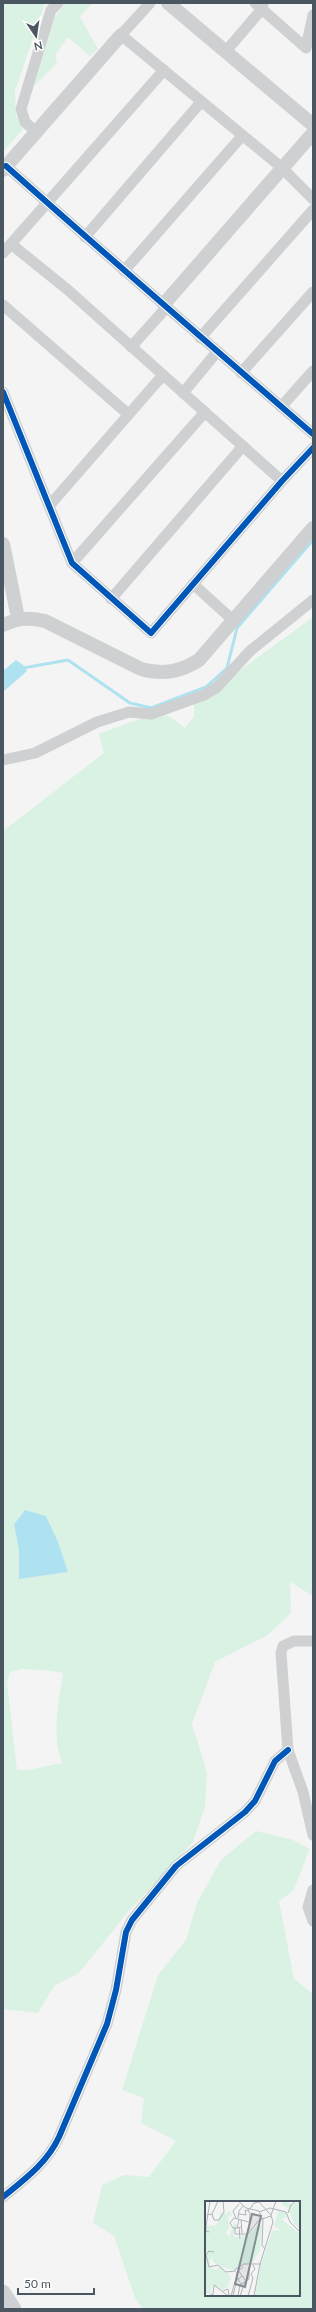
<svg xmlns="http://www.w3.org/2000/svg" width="316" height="2312" font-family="Lato,sans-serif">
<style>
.green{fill:#d9f2e3;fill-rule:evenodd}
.water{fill:#aee2f0}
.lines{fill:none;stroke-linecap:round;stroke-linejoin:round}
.stream{stroke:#aee2f0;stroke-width:3}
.minor{stroke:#ced0d2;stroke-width:11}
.tertiary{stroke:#ced0d2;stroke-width:14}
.secondary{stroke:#ced0d4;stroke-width:15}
.cycleway-casing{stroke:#fff;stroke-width:8}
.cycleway{stroke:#0057b8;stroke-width:6}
.inset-road{fill:none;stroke:#b0b5b9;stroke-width:1}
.view{fill:#868d94;fill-opacity:0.15;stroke:#868d94;stroke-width:2}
.inset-edge{fill:none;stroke:#4a5661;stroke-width:2}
</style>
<rect width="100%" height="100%" fill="#f4f4f4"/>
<g class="green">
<path d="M3 3H45L15 91 16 115 23 129 3 152Z"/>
<path d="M65 3H92L80 17 98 49 90 56 68 37 55 55 57 63 34 86 55 17Z"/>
<path d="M313 617V1596L290 1582 291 1613 268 1635 215 1662 192 1724 207 1773 205 1807 193 1842 128 1912 79 1973 54 1986 38 2013 3 2009V831L104 753 99 734 136 720 167 715 185 728 194 716V704ZM25 1510 46 1516 58 1542 68 1572 19 1579V1550L14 1523ZM23 1669 52 1671 63 1673C59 1702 51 1734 62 1763L28 1770H17L7 1682 10 1672Z"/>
<path d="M256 1831 293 1840 310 1849 293 1891 279 1901 294 1979 313 1994V2309H143L135 2298 114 2236 93 2223 102 2185 124 2175 149 2177 176 2141 141 2123 144 2098 122 2090 158 1975 186 1940 197 1903 221 1860ZM206 2202H299V2295H206Z"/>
</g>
<g class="water">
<path d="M16 660 23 665 27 671 3 692V671Z"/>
<path d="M25 1510 46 1516 58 1542 68 1572 19 1579V1550L14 1524Z"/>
</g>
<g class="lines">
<path class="stream" d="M23 668 68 660 130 703 151 708 206 687 227 668 237 628 313 540"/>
<g class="minor">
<path d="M150 3 121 35 281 167 313 199"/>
<path d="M255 3 306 48 313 15"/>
<path d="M226 51 262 9 263 3"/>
<path d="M36 132 25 122 21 109 51 10 58 3"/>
<path d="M6 166C108 257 210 345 313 434"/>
<path d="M85 237 201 102"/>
<path d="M11 244 68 290 282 481"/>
<path d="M3 253 164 70"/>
<path d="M124 271 242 136"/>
<path d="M3 305 128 414"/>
<path d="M200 338 313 210"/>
<path d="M131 347 166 308"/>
<path d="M241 373 313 292"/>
<path d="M3 392 72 563 151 633 282 481 313 448"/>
<path d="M183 393 216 353"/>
<path d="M281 407 313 371"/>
<path d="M49 506 163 375"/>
<path d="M72 563 205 412"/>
<path d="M193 584 234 621"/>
<path d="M111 599 243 446"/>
<path d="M3 760 35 753 97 722 129 712 151 714 204 695 216 688 250 651 313 600"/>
<path d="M313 1641H294L283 1646 281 1653 288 1750 303 1792 313 1835"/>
<path d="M313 1890 308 1907 313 1921"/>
<path d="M3 2197C25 2179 47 2163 59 2137L107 2024 116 1990 126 1932 132 1920 176 1866 245 1812 255 1801 275 1761 288 1750"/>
</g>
<g class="tertiary">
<path d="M168 3 313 125"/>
<path d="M3 170 121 35"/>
<path d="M164 304 313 133"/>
<path d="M3 544 18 618"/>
<path d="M3 625C18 618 29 617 45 621L141 669C163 675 180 672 199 660L313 528"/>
</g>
<path class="secondary" d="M3 2292 14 2309"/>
<defs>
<g id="cycleway">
<path d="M6 166C108 257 210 345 313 434"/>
<path d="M3 392 72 563 151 633 282 481 313 448"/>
<path d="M3 2197C25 2179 47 2163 59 2137L107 2024 116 1990 126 1932 132 1920 176 1866 245 1812 255 1801 275 1761 288 1750"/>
</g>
</defs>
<use href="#cycleway" class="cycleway-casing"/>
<use href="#cycleway" class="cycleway"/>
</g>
<g transform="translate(205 2201)">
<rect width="95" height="95" fill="#f4f4f4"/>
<path d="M80 0 88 4 95 0V28L89 23 83 7 76 3ZM24 10 28 14 23 15 24 27 21 32 24 36 29 21 32 24 28 35 34 36 36 39 37 34 45 33 53 24 57 25 55 50 48 61 26 69 9 62 6 56 4 66 11 69 14 65 26 76 23 86 16 89 7 84 5 93 0 91V21L4 25 12 24 15 12 22 13ZM73 10 81 12V17L76 18 95 33V95H50L55 66 67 30 76 29 69 25Z" fill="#d9f2e3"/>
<path class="inset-road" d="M33 0 41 7 54 10 58 19 57 44 60 48M43 8 45 13 44 29M45 8 49 2 57 0M54 11 65 7 81 11 85 21 95 31M83 12 86 4 91 0M7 13 9 19H14L19 11 18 0M34 13 41 14 40 9 44 10M2 14 7 13 13 0M66 14 71 0M31 17 28 10 34 3M33 17 34 10 38 5M34 18 32 27 36 26M36 19 37 32M34 26 35 38M30 27V33H43L54 19 66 15M32 27H28L25 22 29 17 44 21M4 31 1 30V25L5 0M9 51 4 50 1 54 4 66 13 64 21 71 31 70M29 69 39 63H56M33 69 41 80M37 84 32 77V71L38 66M18 90 23 88 24 95M4 95 8 93 9 84 23 95M26 95 30 81 37 75M28 95 31 82 35 85M33 95 35 84 44 78V66M35 95 40 81M43 95 48 77 46 73 50 68 48 64M49 95 55 63 68 21 66 14 53 0"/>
<path class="view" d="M47 13 56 15 40 86 30 83Z"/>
<rect width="95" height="95" class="inset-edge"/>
</g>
<rect width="316" height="2312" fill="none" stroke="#4a5661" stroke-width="8"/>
<g transform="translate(36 36) rotate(167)" stroke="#ffffff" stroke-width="3" paint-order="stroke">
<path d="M0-3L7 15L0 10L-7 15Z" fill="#4a5661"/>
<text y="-6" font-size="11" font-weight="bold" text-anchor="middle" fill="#4a5661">N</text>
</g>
<path d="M18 2288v6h76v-6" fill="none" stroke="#4a5661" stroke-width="2"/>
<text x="24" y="2288" font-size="12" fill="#4a5661" stroke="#ffffff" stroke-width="3" paint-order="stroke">50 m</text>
</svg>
